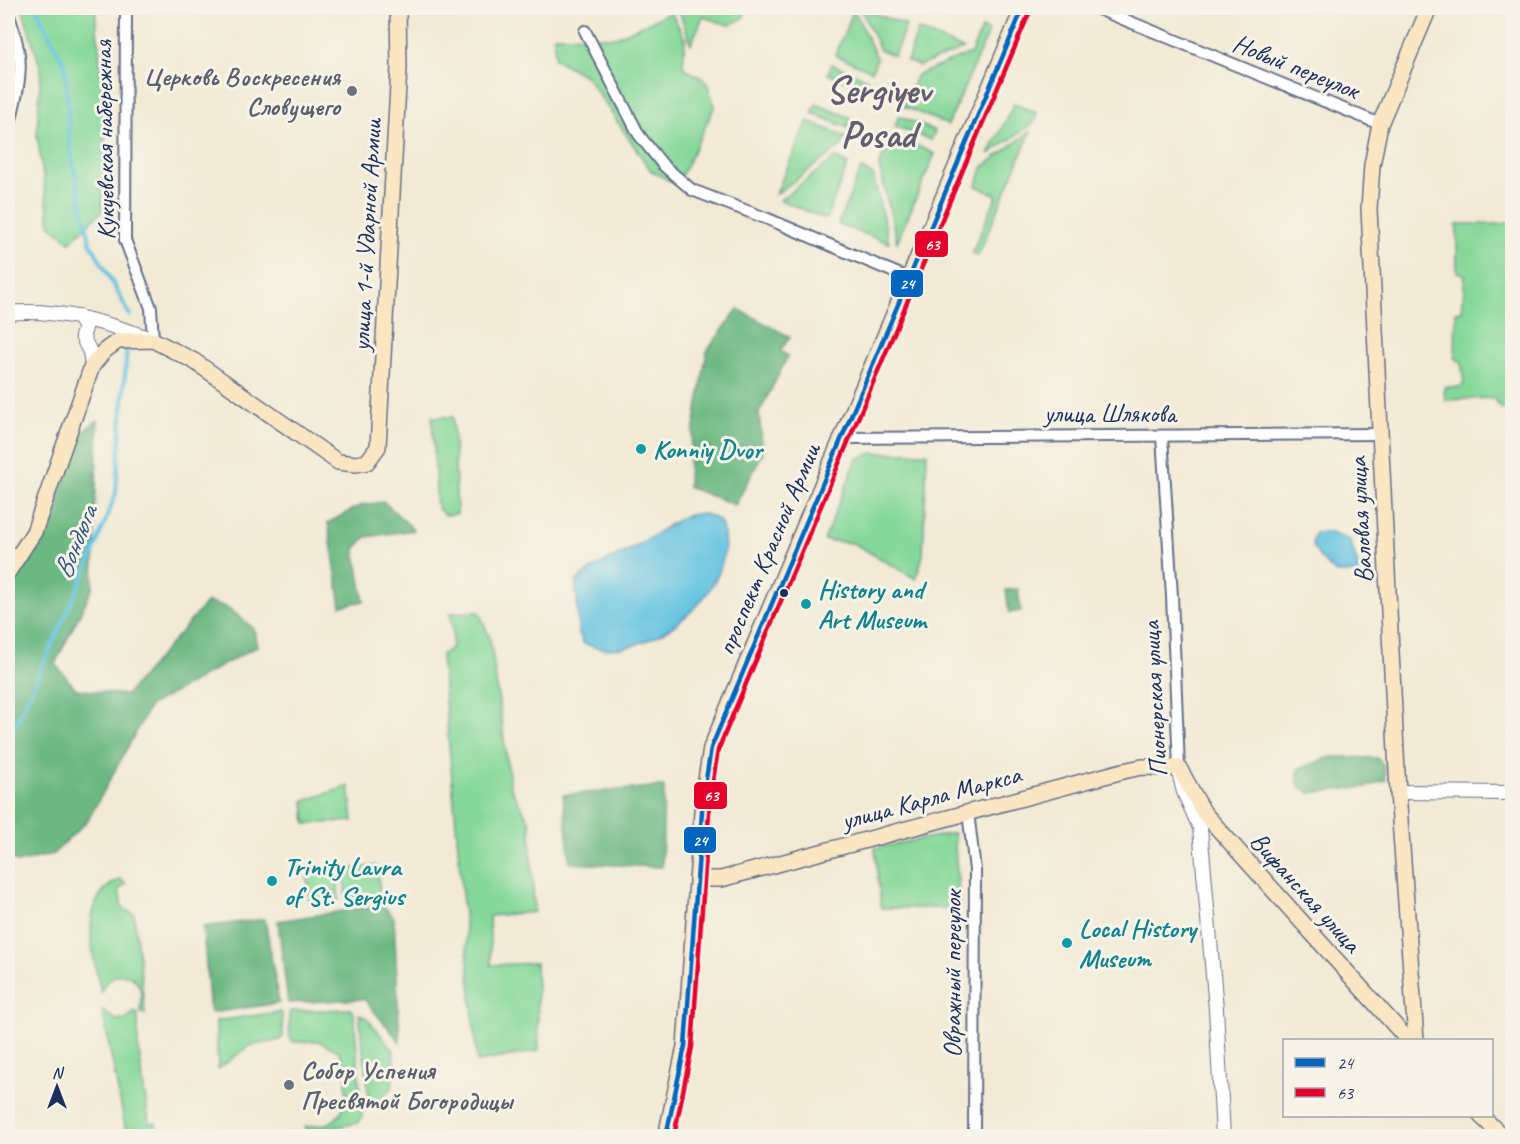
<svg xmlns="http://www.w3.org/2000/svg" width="1520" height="1144" font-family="Caveat,sans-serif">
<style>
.green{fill:#86d89a;stroke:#50847c;stroke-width:1.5}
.forest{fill:#6cb882;stroke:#447470;stroke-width:1.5}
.water{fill:#63c3e1;stroke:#3f79a0;stroke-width:1.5}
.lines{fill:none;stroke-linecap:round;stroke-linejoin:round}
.stream{stroke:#63c3e1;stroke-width:4}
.minor-casing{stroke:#667088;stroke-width:14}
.tertiary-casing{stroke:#667088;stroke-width:16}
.secondary-casing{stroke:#667088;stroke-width:18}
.minor{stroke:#fff;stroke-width:10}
.tertiary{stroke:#fff;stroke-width:14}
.secondary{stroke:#fbe6c4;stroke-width:15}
.bus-1-casing{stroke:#f7f3e8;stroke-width:9}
.bus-2-casing{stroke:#f7f3e8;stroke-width:9}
.bus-1{stroke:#0065bd;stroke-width:4.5}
.bus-2{stroke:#e4002b;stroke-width:4.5}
.worship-dot{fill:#6b7280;stroke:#f7f3e8;stroke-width:2}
.culture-dot{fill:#0f9aa8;stroke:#f7f3e8;stroke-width:2}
.bus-dot{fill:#1b2f5e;stroke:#f7f3e8;stroke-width:2}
.labels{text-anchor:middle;stroke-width:6;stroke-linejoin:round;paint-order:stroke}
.street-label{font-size:26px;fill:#1b2f5e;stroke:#f7f3e8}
.worship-label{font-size:26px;font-weight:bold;fill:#5b616d;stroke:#f7f3e8;text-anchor:end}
.culture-label{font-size:26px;font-weight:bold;fill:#0d838f;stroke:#f7f3e8;text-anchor:start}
.water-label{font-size:27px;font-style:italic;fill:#2d547f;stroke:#f7f3e8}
.town-label{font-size:38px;font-weight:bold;fill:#625e70;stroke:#f7f3e8}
.line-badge{stroke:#f7f3e8;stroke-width:2}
.badge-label{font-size:16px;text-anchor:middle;font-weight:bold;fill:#fff}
</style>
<rect width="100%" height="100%" fill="#f7f3e8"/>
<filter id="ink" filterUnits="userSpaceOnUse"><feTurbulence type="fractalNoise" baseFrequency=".0167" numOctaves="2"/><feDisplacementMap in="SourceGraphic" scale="12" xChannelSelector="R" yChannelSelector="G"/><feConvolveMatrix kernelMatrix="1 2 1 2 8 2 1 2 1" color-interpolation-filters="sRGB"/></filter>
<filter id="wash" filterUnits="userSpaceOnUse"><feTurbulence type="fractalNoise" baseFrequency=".008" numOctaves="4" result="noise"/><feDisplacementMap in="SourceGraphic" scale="24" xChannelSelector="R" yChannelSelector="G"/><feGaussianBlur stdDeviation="1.35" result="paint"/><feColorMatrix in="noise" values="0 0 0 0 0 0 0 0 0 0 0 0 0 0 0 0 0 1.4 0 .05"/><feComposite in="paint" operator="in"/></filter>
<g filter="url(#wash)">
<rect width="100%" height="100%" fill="#f2ead5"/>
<g class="green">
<path d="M22 8H95L106 121 102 211 70 242 50 224 37 135 41 69Z"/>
<path d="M678 8H748L742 19 729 25 703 17 691 44Z"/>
<path d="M860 8 906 25 894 56 880 50Z"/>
<path d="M854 10 877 58 872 71 835 55Z"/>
<path d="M671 12 685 39 683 67 706 81 715 106 677 185 651 171 587 77 555 59 554 36 616 37Z"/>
<path d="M982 28 989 31 948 125 903 106 917 75 971 53Z"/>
<path d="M918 30 963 49 919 66 907 61Z"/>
<path d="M832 64 867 79 864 88 828 74Z"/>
<path d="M816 104 851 118 848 128 812 113Z"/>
<path d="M1014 104 1037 113 1034 123 989 154Z"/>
<path d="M899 116 935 131 931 140 895 126Z"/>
<path d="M808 121 846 137 841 146 775 195Z"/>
<path d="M1031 131 978 256 972 253 997 195 976 186 984 166Z"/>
<path d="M892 135 935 154 897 242 879 165Z"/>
<path d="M835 158 848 164 826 219 780 200Z"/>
<path d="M861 169 873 175 889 243 838 224Z"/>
<path d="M1512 221V405L1502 409 1493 398 1445 400 1444 387H1461L1464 382 1461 361 1455 359 1456 312 1462 311 1465 275 1457 272V224H1503Z"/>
<path d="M432 417H453L457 514 444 515 437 507Z"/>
<path d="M872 453H927L923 555 916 579 853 543 824 540 857 459Z"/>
<path d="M479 612 490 638 511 789 530 822 534 912 489 916 491 965 536 963 539 1051 477 1062 441 655 452 647 453 634 450 613Z"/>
<path d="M349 786 353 821 306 824 304 801Z"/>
<path d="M954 833 960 908H881L875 848Z"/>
<path d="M377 866 380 895 346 901 344 873 347 872V869Z"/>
<path d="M334 870V873H337L339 900 310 904 307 872Z"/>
<path d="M120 879 126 884 119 889 122 908 134 914 145 1014 141 1013C139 1005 143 996 140 989 132 966 107 973 101 992 93 956 76 899 120 879Z"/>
<path d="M350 1009 354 1013 362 1117 357 1123 305 1133V1127C312 1126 322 1126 329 1123 354 1111 347 1071 339 1051L318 1041 294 1042 290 1038 289 1014 291 1011Z"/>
<path d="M102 1010 116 1020 126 1019 135 1012 138 1014V1045L149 1123H156L157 1136H127Z"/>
<path d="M279 1012 282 1014 283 1037 279 1040 249 1046 218 1069 216 1021Z"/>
<path d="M359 1014 367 1018 394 1051 392 1088 370 1109Z"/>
</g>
<g class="forest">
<path d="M738 309 790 337 780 351 788 356 759 413 763 453 735 505 688 487 689 457 707 351Z"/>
<path d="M98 420 93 587 55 664 76 689 126 695 207 602 227 607 254 629 257 646 150 706 88 820 53 854 18 863 8 854V587L24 569 50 523 60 471 78 436Z"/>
<path d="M384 502 414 530 366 537 355 549 364 601 341 606 328 523 361 505Z"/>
<path d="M1018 589 1021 611 1009 613 1006 590Z"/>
<path d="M1331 757 1377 758 1383 764 1386 780 1366 787 1310 793 1298 785V769Z"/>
<path d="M664 786 662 867 570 863 563 795Z"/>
<path d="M383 905 394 918 400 1042 364 999 288 1003 278 921Z"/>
<path d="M265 919 279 1003 210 1013 203 927Z"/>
</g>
<g class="water">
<path d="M693 514H706L720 521C748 588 642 671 583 643L578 630 576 582C593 564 619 557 640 544 658 534 673 519 693 514Z"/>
<path d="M1328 532 1350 540 1360 573H1336L1320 558 1312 544 1315 533Z"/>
</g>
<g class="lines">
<g class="stream">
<path d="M36 8 65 66 70 150 90 242 130 315"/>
<path d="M8 736 12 732 89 564 116 493 127 348"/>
</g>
</g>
</g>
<g filter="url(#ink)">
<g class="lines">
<defs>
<g id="minor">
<path d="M126 8 125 240 151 308 153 340"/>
<path d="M1096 8 1380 124"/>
<path d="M8 13C27 66 20 79 8 132"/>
<path d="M585 31 639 135 663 165 692 190 768 219 908 278"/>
<path d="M1162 436 1172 596 1179 768"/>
<path d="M840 438 1380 434"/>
<path d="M968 812 975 870 974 1136"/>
</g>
<g id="tertiary">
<path d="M8 313C57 308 104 322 151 339"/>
<path d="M79 317 85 329 82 336 90 352 92 366"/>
<path d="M1180 776 1184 792 1200 828 1216 1009 1223 1136"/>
<path d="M1398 792 1512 793"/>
</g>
<g id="secondary">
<path d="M8 572 34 532 92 366 104 351 118 341 153 340 194 361 338 462 356 464 367 462 378 447 399 68 398 8"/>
<path d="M697 879H721L1123 771 1142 767 1179 768 1204 813 1408 1040"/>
<path d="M1416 1040 1398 792 1369 209 1372 165 1380 124 1429 8"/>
<path d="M1481 1116 1502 1136"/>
<path d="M666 1136 685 1046 703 798 711 748 1023 8"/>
</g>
</defs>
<use href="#minor" class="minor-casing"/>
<use href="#tertiary" class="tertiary-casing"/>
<use href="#secondary" class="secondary-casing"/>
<use href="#minor" class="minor"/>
<use href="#tertiary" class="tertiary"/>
<use href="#secondary" class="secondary"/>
<defs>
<path id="bus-1" d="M666 1136 685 1046 703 798 711 748 1023 8"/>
<path id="bus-2" d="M674 1136 692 1047 710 799 718 750 1030 11"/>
</defs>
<use href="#bus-1" class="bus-1-casing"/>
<use href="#bus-2" class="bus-2-casing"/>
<use href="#bus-1" class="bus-1"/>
<use href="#bus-2" class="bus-2"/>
</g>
</g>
<g class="worship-dot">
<circle cx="352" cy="91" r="6"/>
<circle cx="289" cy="1085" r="6"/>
</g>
<g class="culture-dot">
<circle cx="641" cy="449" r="6"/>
<circle cx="806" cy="604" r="6"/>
<circle cx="272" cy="881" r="6"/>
<circle cx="1067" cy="943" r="6"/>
</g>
<circle class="bus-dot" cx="784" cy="593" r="5"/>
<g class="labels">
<g class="street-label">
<text transform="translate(1296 66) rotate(22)" y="9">Новый переулок</text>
<text transform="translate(104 140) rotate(-91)" y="9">Кукуевская набережная</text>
<text transform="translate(366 235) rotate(-87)" y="9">улица 1-й Ударной Армии</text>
<text x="1110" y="422">улица Шлякова</text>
<text transform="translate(1360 520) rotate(-93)" y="9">Валовая улица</text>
<text transform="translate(768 549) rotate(-67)" y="9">проспект Красной Армии</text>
<text transform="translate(1154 699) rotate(-93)" y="9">Пионерская улица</text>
<text transform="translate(931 797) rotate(-15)" y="9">улица Карла Маркса</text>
<text transform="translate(1306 892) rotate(48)" y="9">Вифанская улица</text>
<text transform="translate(952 974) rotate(-90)" y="9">Овражный переулок</text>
</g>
<g class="worship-label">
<text x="340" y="85">Церковь Воскресения<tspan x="340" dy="30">Словущего</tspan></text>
<text x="301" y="1079" text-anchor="start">Собор Успения<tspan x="301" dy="30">Пресвятой Богородицы</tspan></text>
</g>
<g class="culture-label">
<text x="653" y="458">Konniy Dvor</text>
<text x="818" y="598">History and<tspan x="818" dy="30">Art Museum</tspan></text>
<text x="284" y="875">Trinity Lavra<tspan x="284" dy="30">of St. Sergius</tspan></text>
<text x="1079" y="937">Local History<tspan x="1079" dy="30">Museum</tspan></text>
</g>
<g class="water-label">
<text transform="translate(75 542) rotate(-68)" y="9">Вондюга</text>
</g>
<g class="town-label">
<text x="878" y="103">Sergiyev<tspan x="878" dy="44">Posad</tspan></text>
</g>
</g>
<g class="line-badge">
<rect x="914" y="230" width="35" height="28" rx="6" fill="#e4002b"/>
<rect x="890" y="269" width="34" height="29" rx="6" fill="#0065bd"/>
<rect x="693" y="781" width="35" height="29" rx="6" fill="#e4002b"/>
<rect x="683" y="826" width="34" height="28" rx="6" fill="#0065bd"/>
</g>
<g class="badge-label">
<text x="932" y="250">63</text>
<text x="907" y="289">24</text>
<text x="711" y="801">63</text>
<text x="700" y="846">24</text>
</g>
<rect width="1520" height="1144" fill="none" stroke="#f7f3e8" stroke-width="30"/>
<rect x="1283" y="1039" width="210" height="78" fill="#f7f3e8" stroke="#9fa5b1" stroke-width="1.5"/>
<rect x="1295" y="1058" width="30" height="9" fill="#0065bd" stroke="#9fa5b1" stroke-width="1.5"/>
<text x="1337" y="1069" font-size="18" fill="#1b2f5e">24</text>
<rect x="1295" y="1088" width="30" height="9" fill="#e4002b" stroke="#9fa5b1" stroke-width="1.5"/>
<text x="1337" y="1099" font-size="18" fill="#1b2f5e">63</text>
<g transform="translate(57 1087)" stroke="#f7f3e8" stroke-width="4.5" paint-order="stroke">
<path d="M0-4.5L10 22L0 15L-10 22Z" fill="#1b2f5e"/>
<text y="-9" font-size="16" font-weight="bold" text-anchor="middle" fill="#1b2f5e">N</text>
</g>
</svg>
